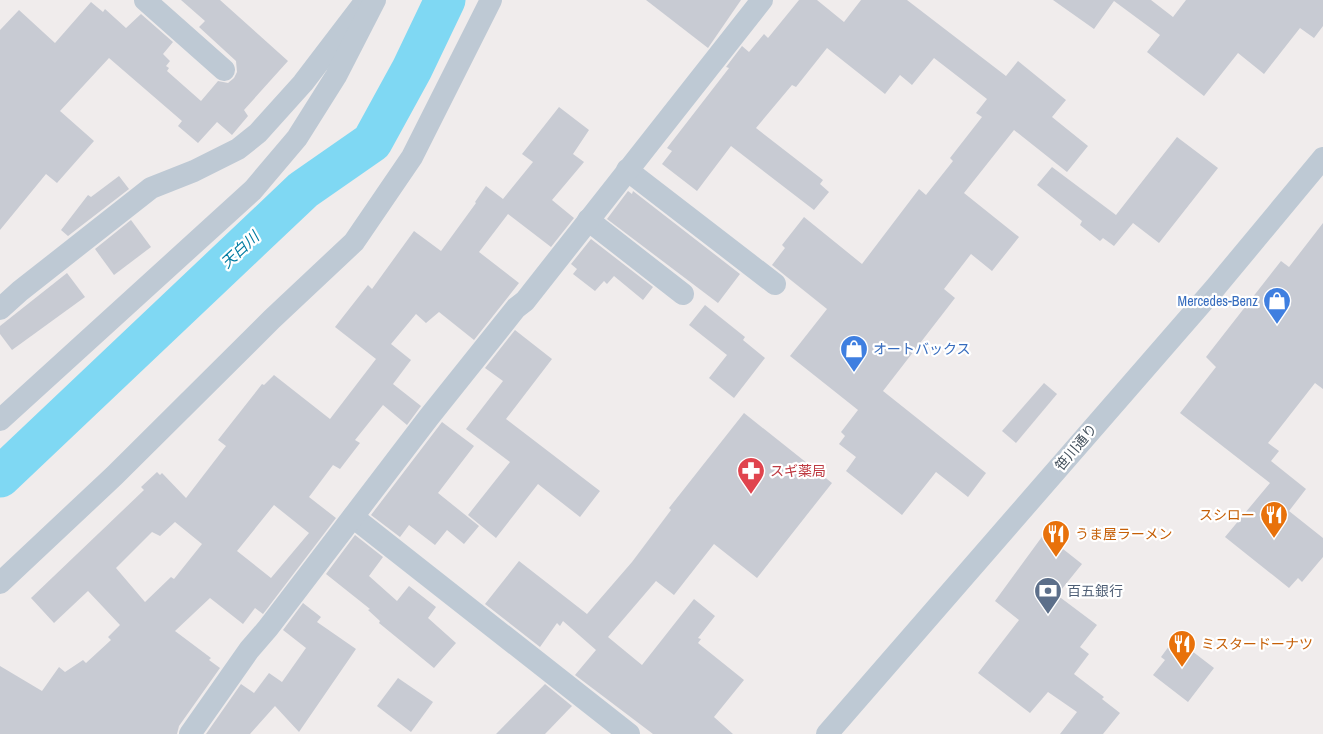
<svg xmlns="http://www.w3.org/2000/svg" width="1323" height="734" font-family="'Archivo Narrow','Noto Sans JP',sans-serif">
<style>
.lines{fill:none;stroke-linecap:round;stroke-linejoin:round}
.river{stroke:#7fd8f3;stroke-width:41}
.building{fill:#c8cbd3;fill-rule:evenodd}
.minor{stroke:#bec9d4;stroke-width:22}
.labels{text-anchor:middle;stroke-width:4.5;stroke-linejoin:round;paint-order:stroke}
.shop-label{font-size:14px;fill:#366cbe;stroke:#fff;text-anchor:end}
.street-label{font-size:14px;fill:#43505c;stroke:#fff}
.health-label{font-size:14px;fill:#be3a42;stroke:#fff;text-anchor:start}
.food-label{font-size:14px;fill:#c56008;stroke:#fff;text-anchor:start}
.service-label{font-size:14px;fill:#4e5e75;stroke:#fff;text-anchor:start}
.water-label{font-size:15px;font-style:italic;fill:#027ca2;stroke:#fff}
</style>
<rect width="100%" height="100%" fill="#f0ecec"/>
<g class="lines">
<path class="river" d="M0 477 303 190 372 142 412 69 445 0"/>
</g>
<g class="building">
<path d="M181 0H220L288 61 244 110 248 116 232 135 217 122 198 143 178 126 182 121 109 58 60 111 94 141 57 183 46 174 0 230V30L19 10 55 43 91 2 103 12 105 9 126 28 141 14 173 42 163 54 170 61 166 66 169 68 167 71 201 101 218 81 228 83 234 78 237 72 236 61 199 27 205 21Z"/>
<path d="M646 0H741L708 48Z"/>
<path d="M799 0H817L844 22 861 0H907L1006 76 1018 61 1066 100 1052 117 1088 146 1067 172 1014 130 964 193 1019 237 992 271 971 254 944 289 955 298 883 391 986 473 968 497 936 472 902 515 846 471 856 457 839 444 845 436 841 432 858 410 790 356 827 309 772 265 785 248 782 245 804 217 862 264 919 189 926 195 953 161 950 158 982 117 976 113 987 99 934 58 912 85 900 75 885 94 827 48 796 87 792 85 756 128 823 180 820 184 829 192 814 210 731 146 697 191 662 164 672 151 667 148 729 68 726 67 742 46 749 52 764 34 768 38Z"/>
<path d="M1053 0H1151L1173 17 1186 0H1323V26L1314 38 1300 28 1264 74 1238 53 1204 96 1147 52 1160 35 1114 1 1094 29Z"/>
<path d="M559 107 589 130 573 154 584 162 552 200 574 218 551 247 508 214 479 252 519 283 474 340 439 312 426 323 416 314 391 344 411 360 393 384 421 406 407 425 383 405 355 440 360 443 340 469 333 465 309 497 336 518 263 614 255 608 243 624 210 598 175 631 211 658 209 660 220 668 179 726 177 734H0V666L42 691 59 667 65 672 83 660 86 663 111 640 108 637 120 625 88 591 54 623 31 598 144 490 141 487 157 472 160 475 162 473 186 498 226 446 218 440 262 384 264 385 274 375 330 419 376 359 335 327 368 285 372 289 414 231 441 251 476 203 475 202 486 186 503 199 533 162 522 154ZM274 505 309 533 271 578 237 551ZM175 522 202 544 174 579 171 577 145 602 116 568 152 532 160 536Z"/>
<path d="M1177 137 1218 168 1159 243 1133 223 1114 246 1103 238 1100 241 1080 225 1082 221 1037 185 1052 167 1116 215Z"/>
<path d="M119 176 129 189 68 236 61 230 88 195 91 197Z"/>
<path d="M628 191 632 194 633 191 740 274 718 303 607 219Z"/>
<path d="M131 220 151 247 114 275 95 249Z"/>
<path d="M1323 223V389L1315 383 1268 443 1279 451 1271 461 1306 489 1289 511 1323 538V557L1302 582 1298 578 1289 588 1225 537 1270 483 1180 413 1216 367 1206 357 1281 261 1289 267Z"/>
<path d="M591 239 653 287 643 300 614 276 607 284 604 281 595 291 573 274 577 269 571 264Z"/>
<path d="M67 273 85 297 12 350 0 334V326Z"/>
<path d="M705 305 745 337 743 340 765 358 734 398 709 378 727 355 689 325Z"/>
<path d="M515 330 552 359 506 419 600 491 580 517 538 484 496 538 468 515 510 462 466 429 503 381 485 368Z"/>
<path d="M1044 383 1057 394 1016 443 1002 431Z"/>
<path d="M744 413 832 483 757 578 714 544 674 595 656 581 608 637 642 665 694 599 715 616 698 638 701 639 698 643 744 680 714 717 733 734H653L575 675 596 650 563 621 560 626 557 623 540 647 485 604 519 561 587 614 632 562 671 510 669 508Z"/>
<path d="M442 422 474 446 438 493 479 526 464 544 447 530 435 545 409 525 400 537 371 515Z"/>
<path d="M1044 534 1082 564 1057 595 1097 625 1080 647 1089 654 1074 674 1104 697 1102 699 1120 713 1103 734H1060L1077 712 1048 692 1030 713 978 673 1019 620 995 601Z"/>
<path d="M355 535 383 557 369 576 397 601 409 586 436 607 428 618 456 643 434 668 379 623 380 621 368 610 370 609 326 574Z"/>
<path d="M303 603 321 617 317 622 356 649 299 732 275 706 250 734H206L241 684 254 693 269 673 282 682 306 648 283 630Z"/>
<path d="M1175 638 1214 668 1188 702 1153 675 1165 660 1161 657Z"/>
<path d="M398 678 433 702 411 732 377 706Z"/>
<path d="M545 684 572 706 545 734H496Z"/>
</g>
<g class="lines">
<g class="minor">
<path d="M145 0 224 70"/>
<path d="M627 170 775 284"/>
<path d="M588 220 683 294"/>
<path d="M0 309 20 291 151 188 194 171 238 149 258 133 303 83 364 3"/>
<path d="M0 420 253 190 297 138 336 76 375 0"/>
<path d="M353 517 629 734"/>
<path d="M0 583 114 476 272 319 354 242 412 157 491 0"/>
<path d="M190 734 249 650 268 628 429 417 516 308 525 301 762 0"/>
<path d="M827 734 1215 288 1323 158"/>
</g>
</g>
<defs>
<symbol id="shop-pin" viewBox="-11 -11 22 30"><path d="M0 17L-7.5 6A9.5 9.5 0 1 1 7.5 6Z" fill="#3f7fe0" stroke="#fff"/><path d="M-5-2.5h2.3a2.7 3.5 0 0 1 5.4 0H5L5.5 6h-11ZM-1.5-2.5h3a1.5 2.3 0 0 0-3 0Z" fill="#fff"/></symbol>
<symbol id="pharmacy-pin" viewBox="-11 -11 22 30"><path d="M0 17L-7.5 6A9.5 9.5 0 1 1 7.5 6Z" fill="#e0444e" stroke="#fff"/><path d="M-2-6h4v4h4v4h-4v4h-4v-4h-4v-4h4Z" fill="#fff"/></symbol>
<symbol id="restaurant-pin" viewBox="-11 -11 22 30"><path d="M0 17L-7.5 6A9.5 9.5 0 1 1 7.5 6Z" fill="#e8710a" stroke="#fff"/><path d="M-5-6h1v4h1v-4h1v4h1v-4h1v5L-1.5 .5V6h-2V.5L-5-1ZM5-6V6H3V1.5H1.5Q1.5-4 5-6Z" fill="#fff"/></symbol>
<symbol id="bank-pin" viewBox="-11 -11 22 30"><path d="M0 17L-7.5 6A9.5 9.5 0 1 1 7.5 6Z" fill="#5c6f8a" stroke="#fff"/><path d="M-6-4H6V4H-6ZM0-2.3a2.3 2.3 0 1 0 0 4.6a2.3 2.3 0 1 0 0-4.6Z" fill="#fff"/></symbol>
</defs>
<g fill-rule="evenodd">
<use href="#shop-pin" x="1261" y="285" width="32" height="43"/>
<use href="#shop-pin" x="838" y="333" width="32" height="43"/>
<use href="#pharmacy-pin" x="735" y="455" width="32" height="43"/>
<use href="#restaurant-pin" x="1258" y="499" width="32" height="43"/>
<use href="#restaurant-pin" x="1040" y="518" width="32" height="43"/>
<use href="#bank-pin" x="1032" y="575" width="32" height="43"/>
<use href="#restaurant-pin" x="1166" y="628" width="32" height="43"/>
</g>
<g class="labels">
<g class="shop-label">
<text x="1258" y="306">Mercedes-Benz</text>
<text x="873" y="354" text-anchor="start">オートバックス</text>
</g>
<g class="street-label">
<text transform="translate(1076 447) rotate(-50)" y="5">笹川通り</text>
</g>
<g class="health-label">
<text x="770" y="476">スギ薬局</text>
</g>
<g class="food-label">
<text x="1255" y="520" text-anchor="end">スシロー</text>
<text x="1075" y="539">うま屋ラーメン</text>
<text x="1201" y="649">ミスタードーナツ</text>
</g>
<g class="service-label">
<text x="1067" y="596">百五銀行</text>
</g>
<g class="water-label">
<text transform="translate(240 250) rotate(-43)" y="5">天白川</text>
</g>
</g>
</svg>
